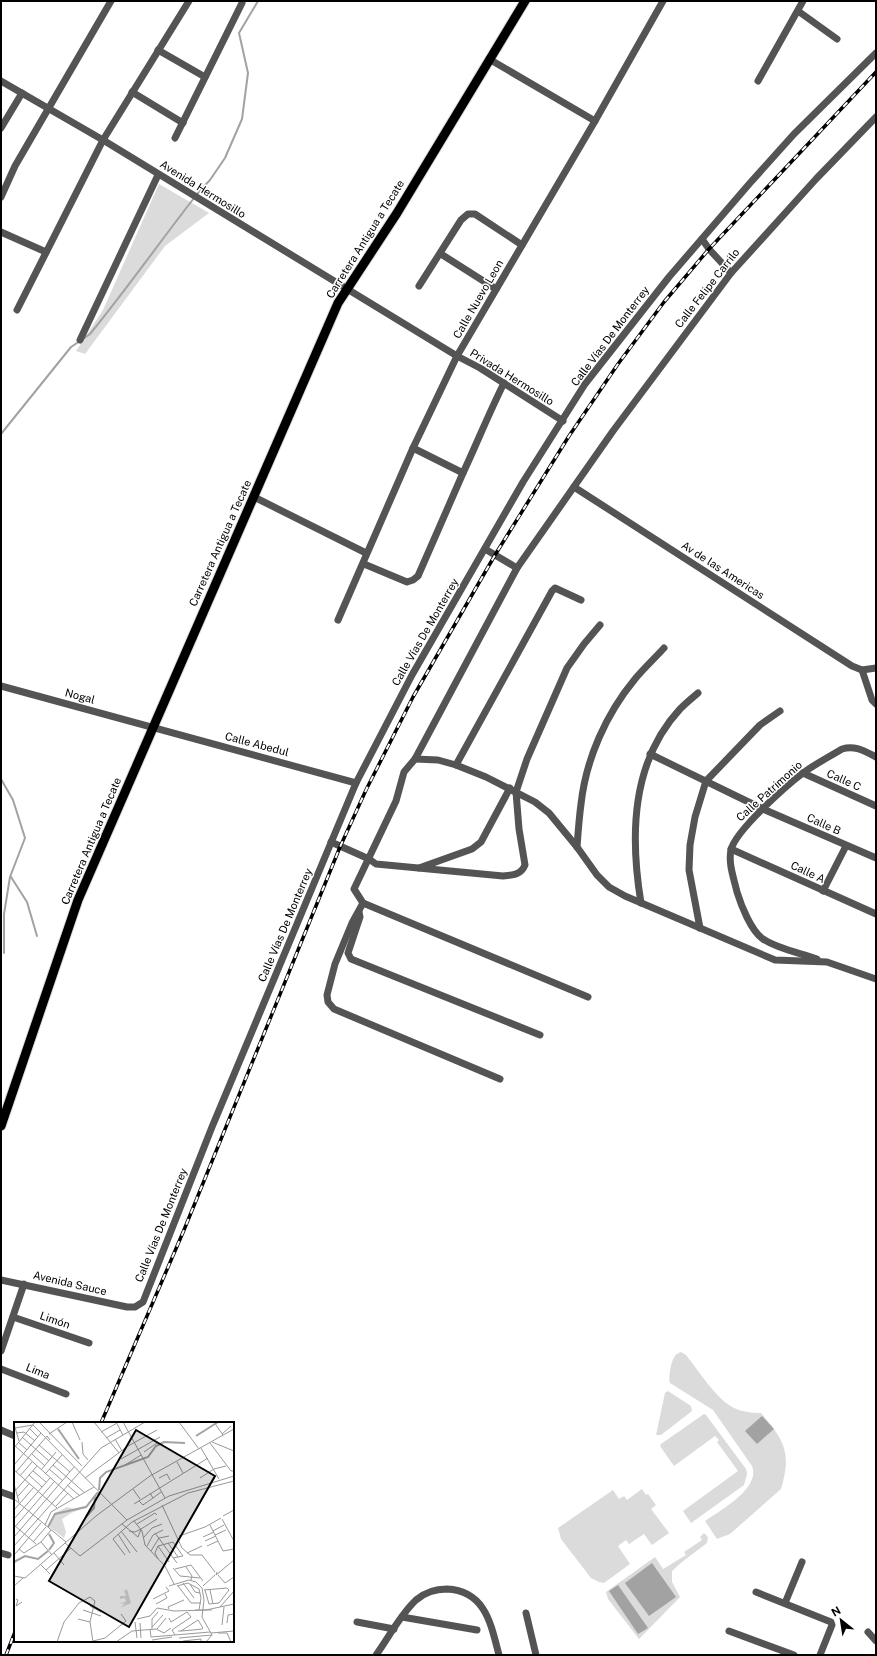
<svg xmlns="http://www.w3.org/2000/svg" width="877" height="1656" font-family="'Public Sans',sans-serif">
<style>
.green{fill:#dbdbdb}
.water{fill:#a2a2a2}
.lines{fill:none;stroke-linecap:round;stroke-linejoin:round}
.stream{stroke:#a2a2a2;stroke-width:2}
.major-casing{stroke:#dbdbdb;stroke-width:11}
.minor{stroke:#545454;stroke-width:7}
.major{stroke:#000;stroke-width:9}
.rail-casing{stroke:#000;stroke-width:3.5}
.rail{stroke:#fff;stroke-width:2;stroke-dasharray:6;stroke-linecap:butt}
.labels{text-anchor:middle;stroke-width:3;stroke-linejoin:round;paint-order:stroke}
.street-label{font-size:11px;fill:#000;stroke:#fff}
.inset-river{fill:none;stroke:#a2a2a2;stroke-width:2}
.inset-road{fill:none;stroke:#999;stroke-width:1}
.view{fill:#000;fill-opacity:0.15;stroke:#000;stroke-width:2}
.inset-edge{fill:none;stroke:#000;stroke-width:2}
</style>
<rect width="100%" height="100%" fill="#fff"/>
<g class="green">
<path d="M159 184 209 213 165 246 85 354 76 351 103 310Z"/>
<path d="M681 1352 686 1355C699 1371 716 1399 734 1408 742 1412 753 1413 761 1413 784 1440 792 1452 781 1489L730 1534 717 1539 705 1521C721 1510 761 1488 752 1466L713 1410 670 1383C668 1378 671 1361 675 1356 675 1355 680 1352 681 1352Z"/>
<path d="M668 1391 691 1406 692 1411 661 1435H656L665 1393Z"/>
<path d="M704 1414 706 1415 746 1469 747 1474 744 1485 691 1523 683 1511 738 1471 717 1442 719 1440 715 1436 674 1466 660 1446 661 1444Z"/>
<path d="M642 1489 646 1495 648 1494 656 1505 651 1509 669 1533 652 1545 644 1534 629 1544 626 1540 618 1546 630 1564 604 1583 599 1582 591 1578 561 1539 558 1528 613 1490 619 1499 624 1496 627 1500Z"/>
<path d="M704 1533 708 1537 707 1543 682 1562 672 1571V1582L680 1597 639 1639 608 1599 606 1592 655 1557 663 1569 686 1555 684 1552 702 1540 700 1537Z"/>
</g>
<g class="water">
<path d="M762 1416 774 1429 757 1444 745 1431Z"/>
<path d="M652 1563 676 1597 649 1616 625 1583Z"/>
<path d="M618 1585 648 1628 638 1634 609 1591Z"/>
</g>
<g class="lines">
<g class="stream">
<path d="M197 194 210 180 225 158 242 119 248 73 239 33 258 1"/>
<path d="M83 339 90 334C126 290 159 243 194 198"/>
<path d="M1 434 71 347 80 341"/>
<path d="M1 779 13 800 25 838 10 877 4 914V953"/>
<path d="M11 877 27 902 37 936"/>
</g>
<defs>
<path id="major" d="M1 1126 78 900 338 303 397 213 525 1"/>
</defs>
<use href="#major" class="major-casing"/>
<g class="minor">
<path d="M798 11 837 39"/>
<path d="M158 50 205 77"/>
<path d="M489 59 595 121"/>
<path d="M1 81 103 140 457 356 480 368 563 421"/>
<path d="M758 81 803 1"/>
<path d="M132 92 183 123"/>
<path d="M1 128 22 93"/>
<path d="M175 138 242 3"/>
<path d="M1 197 15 166 111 1"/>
<path d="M1 232 46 252"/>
<path d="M702 239 709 249 731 273"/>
<path d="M441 254 496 289"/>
<path d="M419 286 461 220 468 214H475L522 245"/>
<path d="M17 310 103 140 189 1"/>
<path d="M80 340 158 175"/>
<path d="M413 448 463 473C477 443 489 413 504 383"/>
<path d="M574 487 852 666 862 670 876 668"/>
<path d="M254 497 366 553"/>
<path d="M485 549 517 568"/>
<path d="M364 564 407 582 413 580 418 576 463 473"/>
<path d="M338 620 413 448 457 356 595 121 663 1"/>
<path d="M862 670 872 700 876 704"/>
<path d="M1 686 356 783"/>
<path d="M650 754 763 809 876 858"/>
<path d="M415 759 438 760 456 765 486 777 535 802 549 813 577 847 597 875 609 887 625 896 775 960 827 962 876 979"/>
<path d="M456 765 552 591 555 588 581 600"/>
<path d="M803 773 876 806"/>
<path d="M331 842 369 859 376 864 503 876C513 875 521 875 525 865L519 829 516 792 527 759 567 668 584 644 600 625"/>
<path d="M577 847C578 833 579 819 581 804 586 759 606 714 635 679 644 668 655 658 664 648"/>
<path d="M731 849 876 914"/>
<path d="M419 868 472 849 481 842 510 788"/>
<path d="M823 891 846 846"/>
<path d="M363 903 588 997"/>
<path d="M641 903C630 836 631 762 680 709 685 704 692 698 698 693"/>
<path d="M359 912 360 917 348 953 351 959 540 1035"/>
<path d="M700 928 689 870 690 845 695 817 706 781 760 725 780 711"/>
<path d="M817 959C800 953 778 949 763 939 751 931 741 905 737 892 734 879 728 863 731 850 735 831 787 785 803 773 815 764 829 757 842 749 855 745 864 751 876 757"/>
<path d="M500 1079 334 1009 328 1002 327 995 335 964 352 923 363 903 354 889 396 801 404 772 415 759 517 568 613 431 731 273 816 179 876 117"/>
<path d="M1 1280 127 1307H135L143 1302 212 1127 356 783 412 675 523 482 585 384 669 277 750 183 794 134 876 53"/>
<path d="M13 1317 89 1343"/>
<path d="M1 1351 24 1284"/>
<path d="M1 1369 66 1394"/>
<path d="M1 1430 15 1436"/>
<path d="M1 1492 15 1497"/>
<path d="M1 1553 8 1555"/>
<path d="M756 1592 831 1622 832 1625 820 1655"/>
<path d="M785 1603 802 1562"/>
<path d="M526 1613 536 1655"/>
<path d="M402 1617 477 1630"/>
<path d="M357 1622 394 1629"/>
<path d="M729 1631 794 1655"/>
<path d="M868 1632 876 1641"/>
<path d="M376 1655C389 1637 400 1615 416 1600 424 1593 436 1589 447 1589 486 1591 491 1625 499 1655"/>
</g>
<use href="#major" class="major"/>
<defs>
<g id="rail">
<path d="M101 1423 184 1230 340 847 366 790 413 697 495 555 569 436 618 364 664 302 709 249 876 72"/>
<path d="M6 1655 15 1632"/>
</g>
</defs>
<use href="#rail" class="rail-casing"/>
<use href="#rail" class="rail"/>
</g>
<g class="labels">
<g class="street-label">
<text transform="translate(203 189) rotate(32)" y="4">Avenida Hermosillo</text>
<text transform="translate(365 239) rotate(-58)" y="4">Carretera Antigua a Tecate</text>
<text transform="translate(707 288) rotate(-52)" y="4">Calle Felipe Carrilo</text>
<text transform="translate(478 299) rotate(-60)" y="4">Calle Nuevo Leon</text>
<text transform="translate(610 336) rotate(-53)" y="4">Calle Vías De Monterrey</text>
<text transform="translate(512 377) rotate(32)" y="4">Privada Hermosillo</text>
<text transform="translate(220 543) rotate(-66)" y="4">Carretera Antigua a Tecate</text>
<text transform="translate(723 570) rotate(33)" y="4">Av de las Americas</text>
<text transform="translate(425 632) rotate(-60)" y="4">Calle Vías De Monterrey</text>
<text transform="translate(80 696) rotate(15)" y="4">Nogal</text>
<text transform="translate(257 744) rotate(15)" y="4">Calle Abedul</text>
<text transform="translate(844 780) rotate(24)" y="4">Calle C</text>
<text transform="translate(769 791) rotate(-42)" y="4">Calle Patrimonio</text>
<text transform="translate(824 824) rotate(24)" y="4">Calle B</text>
<text transform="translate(91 841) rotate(-67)" y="4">Carretera Antigua a Tecate</text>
<text transform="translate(808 872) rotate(25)" y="4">Calle A</text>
<text transform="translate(285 925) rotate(-67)" y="4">Calle Vías De Monterrey</text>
<text transform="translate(161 1225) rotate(-68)" y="4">Calle Vías De Monterrey</text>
<text transform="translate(70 1283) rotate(13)" y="4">Avenida Sauce</text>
<text transform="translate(55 1320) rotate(19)" y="4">Limón</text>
<text transform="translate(38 1371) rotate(22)" y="4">Lima</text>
</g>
</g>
<g transform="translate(14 1422)">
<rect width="220" height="220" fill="#fff"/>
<path d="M83 70 73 85 57 91 48 97 52 110 50 116 34 104 41 91 53 85 61 87 73 83ZM113 167 117 181 106 186 111 182 105 181 112 180 111 176 106 177V174H112L113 181 112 174 110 169Z" fill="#dbdbdb"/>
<path class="inset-river" d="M44 7 65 37M182 14 204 0M85 68 86 56 92 50 134 35 142 24 150 20 171 21M72 95 80 86 81 73M34 105 41 92 72 85 84 70M35 112 40 121 35 128M0 140 11 134 24 137 34 129"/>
<path class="inset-road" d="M25 0 68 44M58 0 66 18M80 0 105 31M109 0 151 76M165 0 185 27M200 0 209 13M0 2 5 19M103 2 109 13M1 6 19 3 113 98M15 6 24 15M87 10 105 0M3 11 10 10 21 19M35 12 53 0M208 12 217 4M8 15 35 39M92 16 106 8M101 17 108 29M4 20 13 28M68 20 69 32 74 38M198 20 220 29M196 21 217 49H220M0 23 60 77M25 23 56 50M0 26 21 0M187 26 205 57M130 30 143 21M18 32 31 44M107 37 146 15M163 40 169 51M0 43 27 11M39 43 71 71M111 43 127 33M35 47 49 59M0 48 43 86M27 48 42 30M19 49 32 60M2 50 33 14 36 18M32 51 48 33M15 53 28 65M6 54 18 40M71 56 114 24 143 8M145 56 153 52 156 58M186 56 200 47 212 44M0 62 5 80M53 63 66 74M119 67 126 77M1 69 23 44M136 71 139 76 147 70M4 74 15 62M0 77 52 120M125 79 129 83 139 76M120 82 194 36M148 83 168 126 176 133H188L201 150M42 84 54 71M0 88 20 65M209 94 220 88M0 97 36 56M208 97 220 119M120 99 128 109 131 123 151 144 160 162M108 102 124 115 127 107 143 97M123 102 141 91 143 93M0 103 22 122M31 103 37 90 80 65M196 103 209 129 220 127M0 106 40 60M107 109 123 130M115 109 121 110 127 107M199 109 210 103M141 111 163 141M104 112 116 131M201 113 212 108M165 114 191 105 207 96M0 115 60 45M130 115 138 106 148 102M189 115 200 110M191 119 202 114M19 120 32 105M27 120 38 133M51 121 66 134 113 98 155 74 220 54M154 121 164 135M0 124 87 26 131 0M133 124 139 113 149 108M144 124 155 140M193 124 204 119M5 127 10 131 27 120 37 108M137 129 145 116 155 114M40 131 50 143M173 131 188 124M1 132 27 101M111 133 99 117 118 100 174 71 220 59M144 137 141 131 144 124 159 120 169 134 159 136M27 143 36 152M172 145 178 154 177 158M159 146 166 154 186 156M161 147 177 143 189 159M32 148 57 126M203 150 202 153 220 138M204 153 211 161 220 155M0 154 11 156 82 94 136 54 220 7M169 161 180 176M176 162 181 170 186 171M0 164 9 156M155 164 175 158 182 160 188 166 190 178 188 195 198 213 192 220M163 164 174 161 185 167 187 176 185 188M164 164 177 181H187M189 164 201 153M190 168 213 166 215 168 205 181 195 182 191 168M196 168 199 182M2 177 4 178 2 184 8 180M139 177 155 169 152 165M142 182 153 176 151 172M76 184 87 190M206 185 220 169M155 187 154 185 170 178M69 188 87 194M181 188H198M155 196 157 200 173 190M64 197 76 200M123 197 136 194 143 186 160 189 192 188 220 182M121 200 123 216M126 201 127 216M213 201 214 193 220 192M208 203 210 185M138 205 149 193M136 207 137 215 196 210M138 207V197L144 190M143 207 152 196M164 209H167L179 208 188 207 189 206 184 198 167 209M197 211 220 209M204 211H213L217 220M161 213 158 208 177 195 173 190M165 216 198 213M138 218 158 215M79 219 91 216 112 199 107 192M169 219 187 217V220M43 220 50 200 65 181 76 175 81 179 76 200 79 220M102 220 118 209 142 207 150 211 157 206"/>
<path class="view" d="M122 8 201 54 115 205 35 159Z"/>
<rect width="220" height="220" class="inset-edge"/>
</g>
<rect width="877" height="1656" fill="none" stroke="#000000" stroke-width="4"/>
<g transform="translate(841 1620) rotate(330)" stroke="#ffffff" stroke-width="3" paint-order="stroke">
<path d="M0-3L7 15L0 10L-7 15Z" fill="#000000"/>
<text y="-6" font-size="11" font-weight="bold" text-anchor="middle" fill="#000000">N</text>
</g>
</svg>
